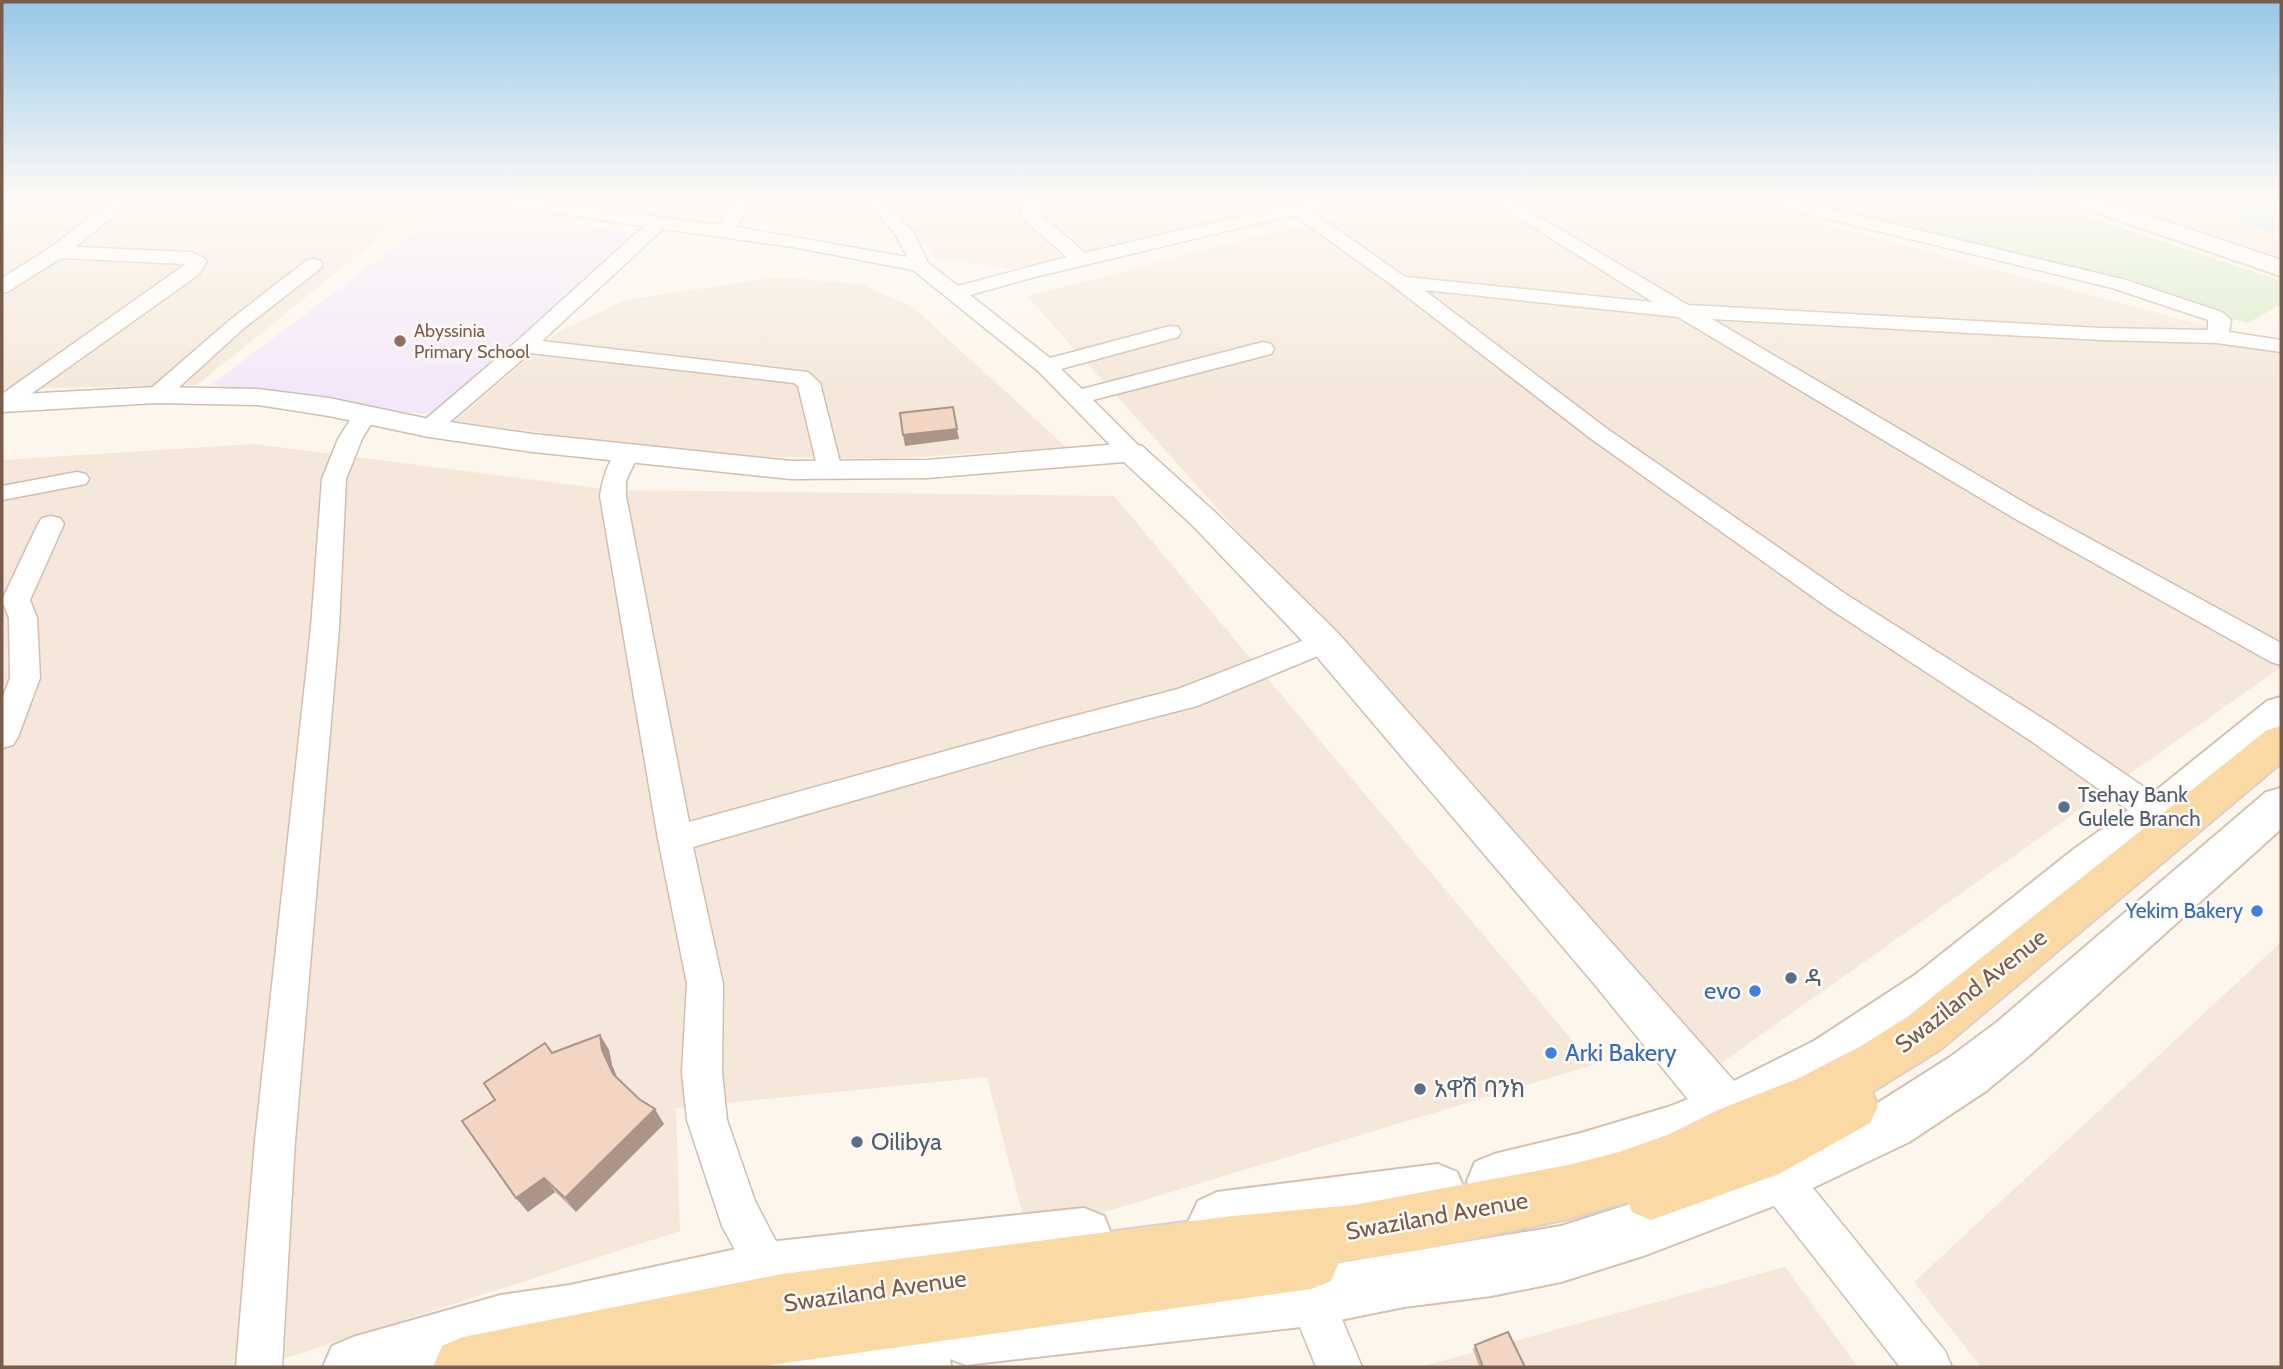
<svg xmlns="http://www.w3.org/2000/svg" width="2283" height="1369" font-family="Cabin,'Noto Sans Ethiopic',sans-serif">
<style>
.residential{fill:#f5e8da}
.education{fill:#f3e8fa}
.green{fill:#d8ecc9}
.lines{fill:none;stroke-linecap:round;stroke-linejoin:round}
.river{fill:#bfe3e8;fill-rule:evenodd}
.minor-casing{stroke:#d1beb0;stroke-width:3}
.tertiary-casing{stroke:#d1beb0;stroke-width:3}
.secondary-casing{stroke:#d6c0b0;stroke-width:4}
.primary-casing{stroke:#dad1cd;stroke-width:4}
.minor{fill:#fff;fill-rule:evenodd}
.tertiary{fill:#fff;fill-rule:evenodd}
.secondary{fill:#fff;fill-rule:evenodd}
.primary{fill:#fbd9a5;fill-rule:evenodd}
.wall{fill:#d1b7a8}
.shaded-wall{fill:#aa9588}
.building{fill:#f3d5c3;stroke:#aa9588;stroke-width:2}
.education-dot{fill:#8d6e63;stroke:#fffaf3;stroke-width:2.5}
.service-dot{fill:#5c6f8a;stroke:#fffaf3;stroke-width:2.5}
.shop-dot{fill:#3f7fe0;stroke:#fffaf3;stroke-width:2.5}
.labels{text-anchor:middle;stroke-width:5;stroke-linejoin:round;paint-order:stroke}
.far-education-label{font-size:18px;fill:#785e54;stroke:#fffaf3;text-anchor:start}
.service-label{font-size:21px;fill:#4e5e75;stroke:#fffaf3;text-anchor:start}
.shop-label{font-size:21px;fill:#366cbe;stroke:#fffaf3;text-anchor:end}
.near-service-label{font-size:24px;fill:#4e5e75;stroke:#fffaf3;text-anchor:start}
.near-shop-label{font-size:24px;fill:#366cbe;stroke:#fffaf3;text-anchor:end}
.near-street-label{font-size:24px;fill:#7a5c4d;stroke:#fffaf3}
</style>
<rect width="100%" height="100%" fill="#fdf6ec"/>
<g class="residential">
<path d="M2 199H292L420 205 197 385 2 389Z"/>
<path d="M881 199H1313L1227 222 1013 269 934 257Z"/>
<path d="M1405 199H1731L2281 346V667L1717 1066 1027 296Z"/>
<path d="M2108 199H2281V257Z"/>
<path d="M778 277 861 284 913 307 1066 447 890 459 715 456 455 421 558 332 625 300Z"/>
<path d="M254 444 614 490 1114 496 1593 1065 1028 1235 987 1077 676 1108 680 1231 258 1367H2V460Z"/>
<path d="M2281 942V1367H1981L1914 1282Z"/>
<path d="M1785 1267 1858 1367H1420Z"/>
</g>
<path class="education" d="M451 205 634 233 578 283 586 284 442 416 212 391 219 385 212 384Z"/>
<path class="green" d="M1790 199H2034L2281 281V304L2248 323Z"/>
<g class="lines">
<path class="river" d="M2222 199H2255L2281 215V235C2261 230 2233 219 2221 201Z"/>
<defs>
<g id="minor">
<path d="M114 199H134L75 247 190 252 204 258 207 262 198 275 10 409 2 411V394L186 264 61 258 9 291 2 293V278L50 248Z"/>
<path d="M481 199H526L719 225 732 199H750L737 227 907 257 894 232 863 199H882L914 233 928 263 958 286 1067 257 1023 219 1021 215 1023 199H1042L1039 213 1085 253 1312 199H1339L1336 203 1311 211 1405 277 1653 302 1488 199H1509L1688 305 2101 328 2208 330V320L2112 288 1762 203 1759 199H1789L2126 280 2222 312 2231 320 2229 332 2281 340V352L2217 343 2101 340 1712 319 2030 506 2281 643V665L2271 662 2012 517 1678 317 1424 290 1606 428 1847 595 2053 725 2169 804 2173 813 2169 822 2157 826 2145 822 2031 741 1827 607 1590 438 1393 286 1294 215 1035 277 970 295 1050 358 1170 326 1178 327 1181 332 1178 337 1061 369 1082 389 1263 342 1271 344 1274 349 1271 354 1093 400 1140 447 1143 452 1140 457 1131 459 1122 457 1038 371 913 270 793 247 663 229 542 341 808 372 820 383 842 470 839 475 830 477 821 475 818 470 798 386 794 383 530 353 437 433H421L417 428 421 423 517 341 644 226 490 204Z"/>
<path d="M313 259 320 261 323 265 320 269 244 328 165 400H149L146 395 149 390 230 320 306 261Z"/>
<path d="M365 407 373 409 377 414 362 439 346 479 339 628 295 1141 282 1367H236L255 1141 311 628 322 479 338 439 357 409Z"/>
<path d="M627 446 636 448 639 453 626 481V496L689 822 1043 724 1178 689 1325 632 1335 635 1339 642 1335 649 1197 706 1043 746 693 847 723 984 722 1072 727 1120 755 1201 791 1270 784 1285 769 1292 754 1285 722 1226 687 1120 682 1072 687 984 658 839 600 496C602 479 608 463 618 448Z"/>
<path d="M77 472 86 474 89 479 86 484 2 500V486Z"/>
<path d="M51 516 60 518 64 524 30 600 37 618 40 678 18 737 13 745 2 748V699L10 678 9 618 2 600 38 524 42 518Z"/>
<path d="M1768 1145 1783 1151 1945 1351 1952 1367H1900L1753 1179 1747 1165 1753 1151Z"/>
<path d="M1310 1275 1326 1281 1362 1367H1316L1288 1297 1294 1281Z"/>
</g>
<path id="tertiary" d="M157 387 258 389 329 398 429 419 533 434 791 461 927 460 1131 443 1142 446 1216 513 1338 633 1742 1090 1764 1129 1757 1146 1739 1153 1721 1146 1708 1124 1595 985 1312 651 1194 527 1124 462 927 478 791 479 533 452 429 437 329 416 258 405 157 403 2 412V395Z"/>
<g id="secondary">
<path d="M2068 199H2101L2281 260V276L2071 204Z"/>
<path d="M2281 697V733L1949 1004 1850 1073 1770 1115 1668 1157 1581 1185 1494 1208 1475 1200 1467 1181 1475 1162 1494 1154 1581 1133 1668 1107 1734 1081 1814 1041 1915 975 2074 849 2159 788 2267 701Z"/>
<path d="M2281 788V829L2031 1054 1986 1091 1909 1142 1779 1204 1646 1255 1561 1282 1491 1296 1404 1307 1310 1326 966 1365 950 1359 951 1367H744L753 1346 774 1337 889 1317 888 1303 896 1284 769 1298 570 1343 501 1353 453 1367H323L332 1346 353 1337 501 1295 570 1285 769 1242 1084 1208 1104 1216 1112 1236 1104 1256 1084 1264 932 1280 937 1283 946 1303 947 1315 966 1307 1310 1268 1561 1226 1646 1199 1768 1154 1873 1106 1950 1057 1997 1022 2266 792Z"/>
<path d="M1438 1164 1457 1172 1465 1191 1457 1210 1438 1218 1217 1248 1198 1239 1189 1220 1198 1201 1217 1192Z"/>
</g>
<path id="primary" d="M2281 726V763L1941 1049 1872 1092 1878 1106 1870 1123 1779 1174 1651 1220 1632 1212 1628 1202 1568 1219 1421 1250 1339 1262 1331 1281 1311 1289 756 1367H433L442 1346 463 1337 782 1274 1232 1216 1354 1205 1568 1165 1619 1152 1670 1134 1720 1109 1797 1079 1861 1046 1907 1017 2267 730Z"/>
</defs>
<use href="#minor" class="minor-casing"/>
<use href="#tertiary" class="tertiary-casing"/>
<use href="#secondary" class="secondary-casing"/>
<use href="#primary" class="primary-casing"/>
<use href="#minor" class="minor"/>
<use href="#tertiary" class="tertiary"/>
<use href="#secondary" class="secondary"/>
<use href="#primary" class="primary"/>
</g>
<g class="wall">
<path d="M600 1035 609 1050 612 1065 617 1078 664 1124 576 1212 555 1192 528 1212 516 1198 495 1100 552 1053Z"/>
<path d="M1475 1345 1525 1367H1479L1473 1349Z"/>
</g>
<g class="shaded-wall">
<path d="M957 429 959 439 905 446 903 435Z"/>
<path d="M600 1035 609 1050 612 1065 622 1089 613 1074 602 1050Z"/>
<path d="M655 1109 664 1124 576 1212 565 1198Z"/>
<path d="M544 1178 555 1192 528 1212 516 1198Z"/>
</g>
<g class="building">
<path d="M953 407 957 429 903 435 900 413Z"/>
<path d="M600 1035 602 1050 613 1074 639 1099 655 1109 565 1198 544 1178 516 1198 462 1121 495 1100 484 1083 545 1043 552 1053Z"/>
<path d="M1508 1332 1525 1367H1483L1475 1345Z"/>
</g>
<linearGradient id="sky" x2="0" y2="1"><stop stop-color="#97c7e8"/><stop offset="0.51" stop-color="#fefbf6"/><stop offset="1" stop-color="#fefbf6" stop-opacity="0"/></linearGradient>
<rect width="2283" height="390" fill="url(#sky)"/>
<circle class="education-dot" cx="400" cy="341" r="7"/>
<g class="service-dot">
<circle cx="2064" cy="807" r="7"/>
<circle cx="1791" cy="978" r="7"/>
<circle cx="1420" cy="1089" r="7"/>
<circle cx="857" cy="1142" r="7"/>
</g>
<g class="shop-dot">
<circle cx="2257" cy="911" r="7"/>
<circle cx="1755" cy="991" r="7"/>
<circle cx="1551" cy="1053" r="7"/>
</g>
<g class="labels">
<g class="far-education-label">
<text x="414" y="337">Abyssinia<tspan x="414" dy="21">Primary School</tspan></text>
</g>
<g class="service-label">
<text x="2078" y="802">Tsehay Bank<tspan x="2078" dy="24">Gulele Branch</tspan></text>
</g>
<g class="shop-label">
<text x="2243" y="918">Yekim Bakery</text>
</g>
<g class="near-service-label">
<text x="1805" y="986">ዳ</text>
<text x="1434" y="1097">አዋሽ ባንክ</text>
<text x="871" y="1150">Oilibya</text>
</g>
<g class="near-shop-label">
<text x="1741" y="999">evo</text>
<text x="1565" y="1061" text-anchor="start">Arki Bakery</text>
</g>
<g class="near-street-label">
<text transform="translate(1971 991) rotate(-38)" y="8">Swaziland Avenue</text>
<text transform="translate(1437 1216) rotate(-10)" y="8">Swaziland Avenue</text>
<text transform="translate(875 1291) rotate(-8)" y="8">Swaziland Avenue</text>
</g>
</g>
<rect width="2283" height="1369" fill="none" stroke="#7a5c4d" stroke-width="7"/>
</svg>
